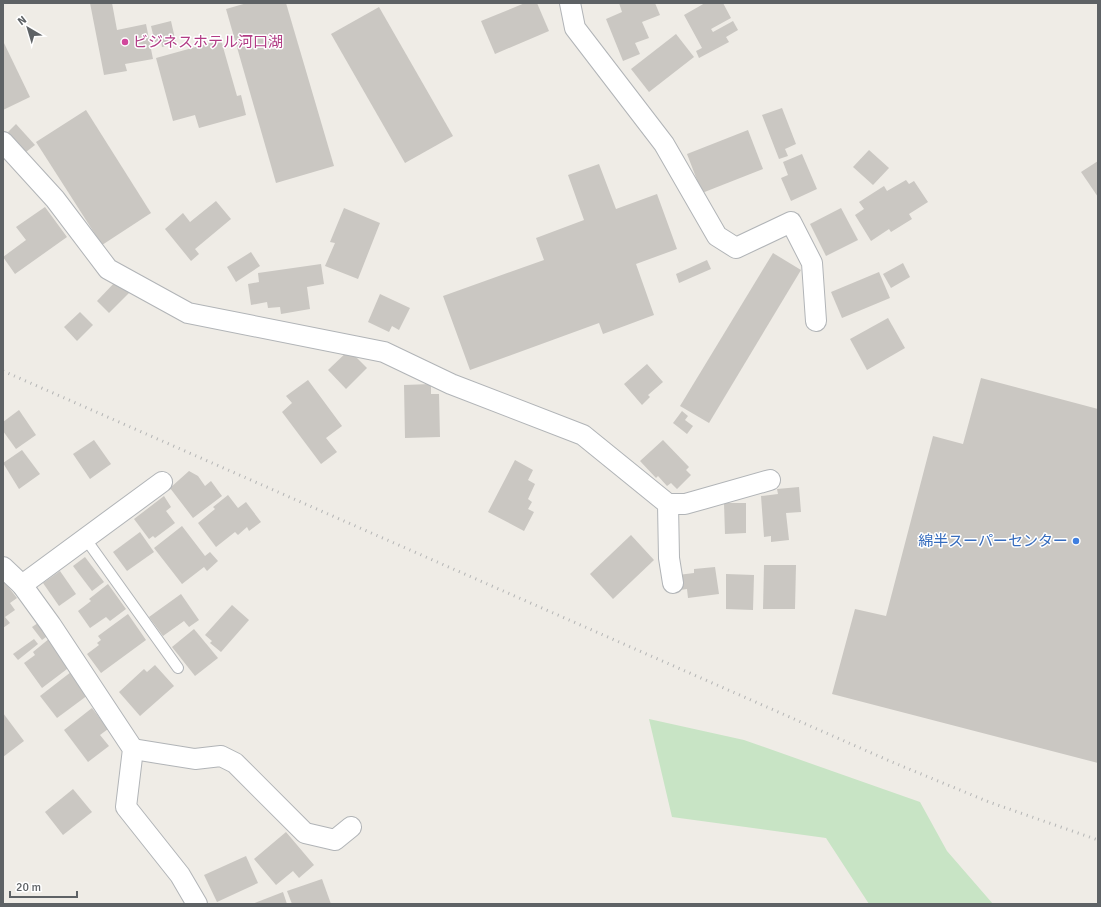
<svg xmlns="http://www.w3.org/2000/svg" width="1101" height="907" font-family="Signika,'Noto Sans JP',sans-serif">
<style>
.green{fill:#c8e4c5}
.building{fill:#cac7c2}
.lines{fill:none;stroke-linecap:round;stroke-linejoin:round}
.service-casing{stroke:#b1b4b7;stroke-width:12}
.minor-casing{stroke:#b1b4b7;stroke-width:22}
.service{stroke:#fff;stroke-width:10}
.minor{stroke:#fff;stroke-width:20}
.rail{stroke:#b4b5b5;stroke-width:3;stroke-dasharray:1 5;stroke-linecap:butt}
.hotel-dot{fill:#d1479c;stroke:#fff;stroke-width:1.5}
.shop-dot{fill:#3f7fe0;stroke:#fff;stroke-width:1.5}
.labels{text-anchor:middle;stroke-width:3;stroke-linejoin:round;paint-order:stroke}
.hotel-label{font-size:15px;fill:#b23c85;stroke:#fff;text-anchor:start}
.shop-label{font-size:15px;fill:#366cbe;stroke:#fff;text-anchor:end}
</style>
<rect width="100%" height="100%" fill="#efece6"/>
<path class="green" d="M649 719 744 740 920 802 947 851 993 904H869L826 838 672 817Z"/>
<g class="building">
<path d="M90 3H112L117 30 146 24 153 59 125 64 127 71 104 75Z"/>
<path d="M247 3H286L334 166 276 183 226 9Z"/>
<path d="M525 3H537L549 31 495 54 481 21Z"/>
<path d="M619 3H655L660 15 642 22 649 38 635 43 640 54 623 61 606 19 622 12Z"/>
<path d="M705 3H723L731 18 711 29 713 32 733 21 738 30 726 37 729 42 699 58 696 51 702 48 684 15Z"/>
<path d="M379 7 453 136 405 163 331 34Z"/>
<path d="M171 21 176 43 162 47 161 41 155 43 151 26Z"/>
<path d="M676 34 694 57 649 92 631 69Z"/>
<path d="M221 40 237 96 241 95 246 115 199 128 195 115 173 121 156 58Z"/>
<path d="M3 41 30 97 3 110Z"/>
<path d="M782 108 796 144 785 149 788 156 779 159 762 115Z"/>
<path d="M86 110 151 213 102 245 36 142Z"/>
<path d="M16 124 35 145 26 152 8 132Z"/>
<path d="M748 130 763 169 702 193 687 154Z"/>
<path d="M869 150 889 168 873 185 853 167Z"/>
<path d="M802 154 817 189 791 201 781 178 788 175 783 162Z"/>
<path d="M1098 161V197L1081 172Z"/>
<path d="M599 164 616 209 657 194 677 249 636 264 654 315 603 334 599 323 470 370 443 296 544 260 536 238 584 220 568 175Z"/>
<path d="M906 180 909 184 914 181 928 202 909 214 912 219 891 232 889 229 871 241 855 215 864 209 859 202 884 186 887 191Z"/>
<path d="M216 201 231 219 195 249 199 254 191 261 165 229 183 213 190 222Z"/>
<path d="M45 207 67 237 15 274 3 257 26 240 16 227Z"/>
<path d="M344 208 380 223 358 279 325 266 335 243 330 242Z"/>
<path d="M841 208 858 240 826 256 810 224Z"/>
<path d="M251 252 260 266 236 282 227 267Z"/>
<path d="M773 253 801 270 709 423 680 406Z"/>
<path d="M707 260 711 269 679 283 676 274Z"/>
<path d="M903 263 910 277 891 288 883 274Z"/>
<path d="M321 264 324 284 307 287 310 309 281 314 280 307 268 308 267 302 251 305 248 284 259 282 258 273Z"/>
<path d="M879 272 890 298 842 318 831 292Z"/>
<path d="M117 280 130 292 109 313 97 301Z"/>
<path d="M380 294 410 308 399 330 392 326 389 332 368 322Z"/>
<path d="M80 312 93 325 77 341 64 327Z"/>
<path d="M888 318 905 348 867 370 850 339Z"/>
<path d="M349 350 367 368 346 389 328 370Z"/>
<path d="M647 364 663 382 648 395 650 397 642 405 624 384Z"/>
<path d="M981 378 1098 409V763L832 694 855 609 886 616 933 436 963 444Z"/>
<path d="M308 380 342 426 326 438 337 452 321 464 282 412 292 403 286 396Z"/>
<path d="M431 384V394H439L440 437 405 438 404 385Z"/>
<path d="M19 410 36 435 16 449 3 431V422Z"/>
<path d="M682 411 688 416 685 420 693 426 687 434 673 423Z"/>
<path d="M94 440 111 464 90 479 73 454Z"/>
<path d="M663 440 689 467 686 470 691 475 677 489 671 483 667 486 658 476 656 478 640 461Z"/>
<path d="M22 450 40 474 19 489 3 463Z"/>
<path d="M515 460 533 470 528 480 535 484 528 499 532 502 528 509 534 512 524 531 488 512Z"/>
<path d="M189 471 198 476 205 486 211 481 222 496 193 518 170 488Z"/>
<path d="M799 487 801 512 786 513 789 540 771 542V536L764 537 761 496 778 494 777 489Z"/>
<path d="M228 495 238 508 246 502 261 522 249 531 247 527 238 535 235 532 216 547 198 523 215 509 213 507Z"/>
<path d="M164 496 171 507 166 511 175 523 155 538 153 536 149 539 134 519Z"/>
<path d="M724 503H746V533L725 534Z"/>
<path d="M182 526 205 556 210 552 218 561 207 571 204 567 182 584 154 548Z"/>
<path d="M140 532 154 552 127 571 113 552Z"/>
<path d="M631 535 654 560 613 599 590 574Z"/>
<path d="M85 557 104 582 92 591 73 566Z"/>
<path d="M764 565H796L795 609H763Z"/>
<path d="M715 567 719 594 688 598 687 589 680 590 678 575 694 573V569Z"/>
<path d="M60 571 76 594 59 606 43 583Z"/>
<path d="M726 574 754 575 753 610 726 609Z"/>
<path d="M3 580 17 598 10 603 15 610 5 617 10 623 3 628Z"/>
<path d="M108 584 126 609 110 621 106 617 90 628 78 611 91 601 89 599Z"/>
<path d="M181 594 199 620 189 627 184 621 163 636 149 617Z"/>
<path d="M232 605 249 620 221 652 210 643 212 641 205 635Z"/>
<path d="M128 614 146 640 101 673 87 654 99 645 97 643 101 640 98 636Z"/>
<path d="M41 621 50 634 42 640 32 627Z"/>
<path d="M194 629 218 658 195 676 172 647Z"/>
<path d="M50 638 71 666 42 688 24 663 35 655 33 652Z"/>
<path d="M34 639 38 644 18 660 13 654Z"/>
<path d="M155 665 174 686 140 716 119 692 144 669 147 672Z"/>
<path d="M71 672 88 695 57 718 40 696Z"/>
<path d="M92 708 108 729 100 735 109 746 88 762 64 730Z"/>
<path d="M3 713 24 741 3 757Z"/>
<path d="M73 789 92 812 63 835 45 812Z"/>
<path d="M286 832 314 865 299 878 293 871 276 885 254 859Z"/>
<path d="M246 856 258 883 217 902 204 875Z"/>
<path d="M322 879 331 904H292L287 891Z"/>
<path d="M283 892 287 904H252Z"/>
</g>
<g class="lines">
<defs>
<path id="service" d="M85 538 178 668"/>
<g id="minor">
<path d="M570 3 575 28 664 144 717 236 736 248 791 222 812 263 816 321"/>
<path d="M3 142 55 199 108 269 188 313 384 352 451 384 583 435 668 504 669 558 673 583"/>
<path d="M668 504H685L770 480"/>
<path d="M3 567 22 585 51 625 133 749 126 807 180 875 197 904"/>
<path d="M22 585 162 482"/>
<path d="M133 749 195 759 221 756 235 763 305 833 335 840 351 827"/>
</g>
</defs>
<use href="#service" class="service-casing"/>
<use href="#minor" class="minor-casing"/>
<use href="#service" class="service"/>
<use href="#minor" class="minor"/>
<path class="rail" d="M3 371 892 762 989 802 1098 840"/>
</g>
<circle class="hotel-dot" cx="125" cy="42" r="4"/>
<circle class="shop-dot" cx="1076" cy="541" r="4"/>
<g class="labels">
<g class="hotel-label">
<text x="133" y="47">ビジネスホテル河口湖</text>
</g>
<g class="shop-label">
<text x="1068" y="546">綿半スーパーセンター</text>
</g>
</g>
<rect width="1101" height="907" fill="none" stroke="#5e6265" stroke-width="8"/>
<g transform="translate(28 28) rotate(322)" stroke="#ffffff" stroke-width="3" paint-order="stroke">
<path d="M0-3L7 15L0 10L-7 15Z" fill="#5e6265"/>
<text y="-6" font-size="11" font-weight="bold" text-anchor="middle" fill="#5e6265">N</text>
</g>
<path d="M10 891v6h67v-6" fill="none" stroke="#5e6265" stroke-width="2"/>
<text x="16" y="891" font-size="12" fill="#5e6265" stroke="#ffffff" stroke-width="3" paint-order="stroke">20 m</text>
</svg>
